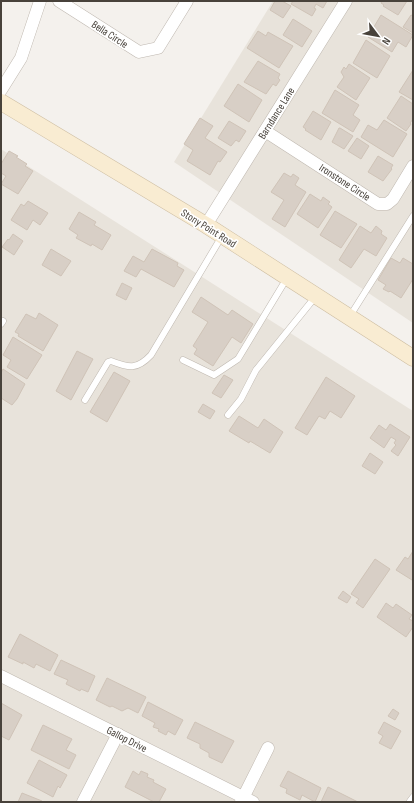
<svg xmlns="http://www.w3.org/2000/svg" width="414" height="803" font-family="'Sofia Sans Condensed',sans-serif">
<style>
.residential{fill:#e8e3db}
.building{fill:#d8cfc6;stroke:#cfc3b7}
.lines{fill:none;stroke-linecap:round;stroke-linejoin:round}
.service-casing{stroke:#bfb8b0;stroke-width:7}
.minor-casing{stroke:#bfb8b0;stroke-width:13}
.secondary-casing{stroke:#cebea2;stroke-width:17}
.service{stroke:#fff;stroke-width:6}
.minor{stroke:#fff;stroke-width:12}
.secondary{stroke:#f9ecd2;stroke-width:16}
.labels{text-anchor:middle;stroke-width:3.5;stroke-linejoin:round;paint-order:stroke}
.street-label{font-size:11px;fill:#48423b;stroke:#fff}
</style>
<rect width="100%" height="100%" fill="#f4f1ed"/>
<g class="residential">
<path d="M273 1H413V323L174 162Z"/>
<path d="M1 149 413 411V802H1Z"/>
</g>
<g class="building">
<path d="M275 1H282L291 6 283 18 270 10Z"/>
<path d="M293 1H327L323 8 316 4 314 8 316 9 312 16 291 4Z"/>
<path d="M382 1H407L398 15 383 6 384 5 381 3Z"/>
<path d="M381 15 413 35 406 47 398 42 392 52 368 37Z"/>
<path d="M411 15 413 16V33L403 27Z"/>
<path d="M293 19 312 31 302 47 283 35Z"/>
<path d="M258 31 266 36 268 32 293 46 279 68 247 48Z"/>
<path d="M366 40 390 56 377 78 353 63Z"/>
<path d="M258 61 280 74 278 78 280 80 276 86 273 84 266 94 244 82Z"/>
<path d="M349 64 370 78 356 100 337 87 344 77 341 72 344 67 346 69Z"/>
<path d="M413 70V100L399 92Z"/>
<path d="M238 84 262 100 249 122 224 106Z"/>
<path d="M335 90 359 105 353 115 360 120 353 132 322 113Z"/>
<path d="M401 96 413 104V119L410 123 411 124 406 131 387 118Z"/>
<path d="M313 111 331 122 321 140 305 130 306 129 303 127Z"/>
<path d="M200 118 213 126 205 138 227 152 220 162 218 161 210 175 187 161 193 150 184 144Z"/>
<path d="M384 120 407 134 393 157 361 137 368 125 377 130Z"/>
<path d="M229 121 246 131 239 142 236 140 231 146 218 138Z"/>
<path d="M339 128H340L353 136 344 149 332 142Z"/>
<path d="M357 138 369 146 361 159 348 151Z"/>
<path d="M9 151 18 156 16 157 27 164 25 166 33 171 18 194 1 184 6 176 1 173V164Z"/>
<path d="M378 156 393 165 391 168 392 169 383 181 368 172Z"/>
<path d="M284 173 291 177 293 174 299 178 295 185 306 192 285 227 272 219 284 200 271 192Z"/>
<path d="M310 194 321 201 323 197 330 202 328 204 332 207 318 228 297 214Z"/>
<path d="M28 201 48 213 40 225 33 220 27 230 11 220 21 204 24 206Z"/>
<path d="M335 211 357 224 341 248 320 235Z"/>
<path d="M79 212 96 222 94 225 111 235 102 250 92 244 91 246 76 238 78 235 69 229Z"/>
<path d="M360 226 371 233 376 226 382 231 381 234 387 238 376 256 364 249 351 268 339 260Z"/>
<path d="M13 234 23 241 14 255 2 247 8 239 9 240Z"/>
<path d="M51 249 71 261 61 276 42 265Z"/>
<path d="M152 249 178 263 177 266 184 270 174 287 141 269 136 277 124 271 133 256 144 262Z"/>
<path d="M391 258 400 263 403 258 413 264V279L401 298 390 291 389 292 383 289 386 285 378 280Z"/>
<path d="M122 283 132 288 126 300 116 295Z"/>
<path d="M201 297 228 315 232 310 253 324 241 343 232 337 213 366 194 354 197 349 193 346 208 322 192 312Z"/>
<path d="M39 313 58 325 43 351 18 336 19 334 15 332 26 314 36 319Z"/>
<path d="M13 337 42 355 27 379 7 367 11 360 3 355Z"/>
<path d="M77 351 93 359 71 400 56 391Z"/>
<path d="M3 369 25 384 17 399 12 405 1 398V373Z"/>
<path d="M114 372 130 381 107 422 90 412Z"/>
<path d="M224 375 233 380 221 398 212 393Z"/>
<path d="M326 377 355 396 341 418 330 411 325 419 319 416 307 435 295 428Z"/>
<path d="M203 404 215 411 210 419 198 412Z"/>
<path d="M239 416 258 428 264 419 283 432 270 453 250 441 249 443 229 431Z"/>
<path d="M390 424 410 437 398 456 391 451 396 445 394 443 396 440 391 437 384 448 370 438 379 425 386 430Z"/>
<path d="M370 453 383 462 375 474 362 466Z"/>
<path d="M413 551V579L412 580 396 570 405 557 408 559Z"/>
<path d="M375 559 390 569 363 608 356 603 359 599 351 594Z"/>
<path d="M343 591 351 597 347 603 338 598Z"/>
<path d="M386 603 393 608 396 604 412 615 409 619 413 621V627L406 637 377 617Z"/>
<path d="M20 634 58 655 50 671 36 664 34 668 23 662V664L8 657Z"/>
<path d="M61 660 95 676 88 692 81 689 80 691 66 684 68 680 54 674Z"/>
<path d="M107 678 146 697 138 713 128 708 122 711 112 706 110 707 96 700Z"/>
<path d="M148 702 183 720 175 735 168 731 166 735 158 731 159 729 153 727 155 723 142 716Z"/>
<path d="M1 703 22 715 9 740 1 736Z"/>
<path d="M393 709 399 713 395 720 388 716Z"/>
<path d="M195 722 234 741 222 763 209 757V753L200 748V744L187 738Z"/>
<path d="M384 722 401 731 391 749 379 743 383 736 378 733Z"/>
<path d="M43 725 72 739 66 750 76 755 69 769 31 750Z"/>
<path d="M39 760 67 775 60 788 58 786 53 797 27 783Z"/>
<path d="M133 771 139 775 141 771 148 774 147 777 154 780 153 782 166 789 159 802H154L125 787Z"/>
<path d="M288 771 321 788 315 802 302 795 300 800 286 793 287 789 280 786Z"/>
<path d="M328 787 358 802H321Z"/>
<path d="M22 793 42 801 41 802H18Z"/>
</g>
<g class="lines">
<defs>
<g id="service">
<path d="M350 316 413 216"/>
<path d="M1 324 3 321"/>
<path d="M183 360 214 375 238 359 287 278"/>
<path d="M85 400 108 362 111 361C129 368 137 370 151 355L222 236"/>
<path d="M228 415 241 399 256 370 316 296"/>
<path d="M410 801 413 797"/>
</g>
<g id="minor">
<path d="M59 1 139 52 158 48 187 1"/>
<path d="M1 90 21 58 40 1"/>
<path d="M265 131 378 204H387L393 199 413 166"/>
<path d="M206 225 346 1"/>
<path d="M1 676 253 802"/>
<path d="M83 802 118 734"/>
<path d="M241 802 268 748"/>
</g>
<path id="secondary" d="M1 102 206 225 413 358"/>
</defs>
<use href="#service" class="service-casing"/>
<use href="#minor" class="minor-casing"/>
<use href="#secondary" class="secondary-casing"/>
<use href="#service" class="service"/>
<use href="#minor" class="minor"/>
<use href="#secondary" class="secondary"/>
</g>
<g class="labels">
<g class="street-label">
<text transform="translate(110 34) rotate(33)" y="4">Bella Circle</text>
<text transform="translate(276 113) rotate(-58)" y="4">Barndance Lane</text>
<text transform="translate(345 182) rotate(33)" y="4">Ironstone Circle</text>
<text transform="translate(209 228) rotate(32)" y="4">Stony Point Road</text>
<text transform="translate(127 739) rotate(27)" y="4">Gallop Drive</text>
</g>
</g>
<rect width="414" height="803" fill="none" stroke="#48423b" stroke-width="4"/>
<g transform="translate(378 36) rotate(122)" stroke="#ffffff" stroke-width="3" paint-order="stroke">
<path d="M0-3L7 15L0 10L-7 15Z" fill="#48423b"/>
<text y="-6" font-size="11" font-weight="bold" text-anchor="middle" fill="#48423b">N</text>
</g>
</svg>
